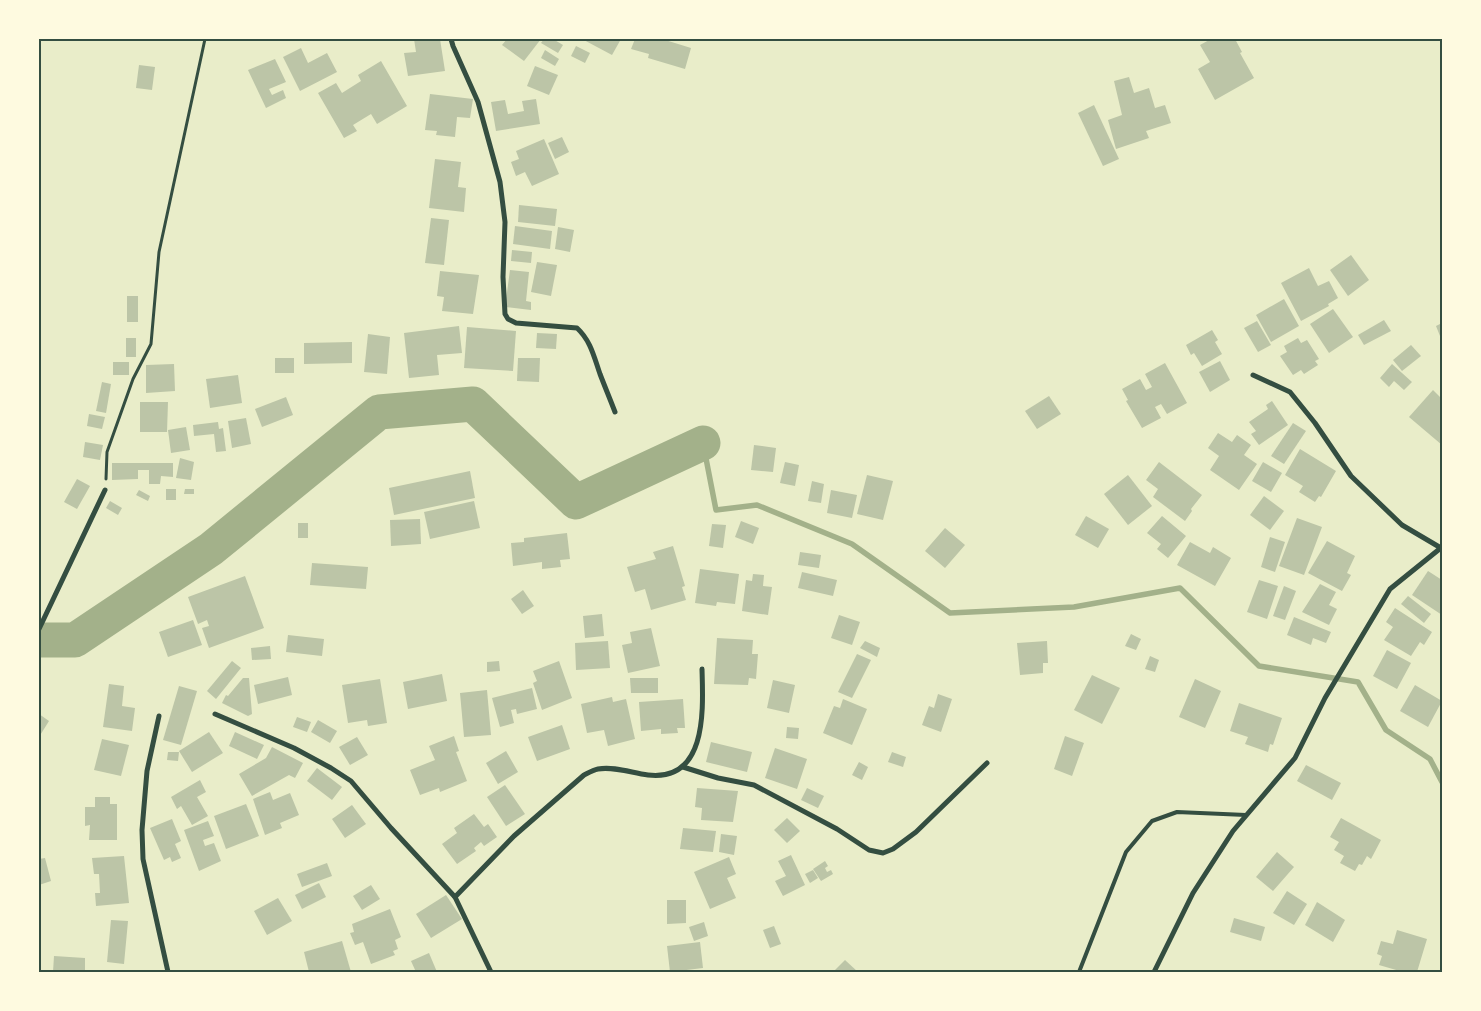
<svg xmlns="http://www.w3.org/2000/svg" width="1481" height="1011" font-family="'Crimson Pro',serif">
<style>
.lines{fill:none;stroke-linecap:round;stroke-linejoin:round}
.stream{stroke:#a3b18a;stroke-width:5.5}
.river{stroke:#a3b18a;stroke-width:35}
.building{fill:#bcc5a7}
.path{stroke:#344e41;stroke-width:3}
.service{stroke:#344e41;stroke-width:4}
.minor{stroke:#344e41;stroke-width:5}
.neatline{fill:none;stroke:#344e41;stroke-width:2}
</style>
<rect width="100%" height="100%" fill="#e9edc9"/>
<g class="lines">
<path class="stream" d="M703 443 716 510 757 505 852 544 950 613 1074 607 1180 588 1259 666 1358 682 1386 730 1430 759 1442 782"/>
<path class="river" d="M39 640H75L211 549 379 412 473 404 576 502 703 443"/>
</g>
<g class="building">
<path d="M414 39H440L445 71 408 76 404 53 416 52Z"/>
<path d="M507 39H541L524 61 502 45Z"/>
<path d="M544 39H553L563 45 558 53 541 43Z"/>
<path d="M582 39H621L612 55Z"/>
<path d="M635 39H662L691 48 685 69 648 58 649 54 631 49Z"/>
<path d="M1211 39H1235L1242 52 1240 53 1254 78 1215 100 1198 69 1210 62 1200 45Z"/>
<path d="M576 46 590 53 585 63 571 56Z"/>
<path d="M301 48 308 63 327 53 337 72 300 91 283 57Z"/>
<path d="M545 50 559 59 555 66 541 58Z"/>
<path d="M275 59 286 82 269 89 272 95 283 90 286 98 266 108 248 70Z"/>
<path d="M381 61 407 106 377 124 371 114 353 125 357 131 344 138 318 93 336 83 342 93 361 81 358 75Z"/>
<path d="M139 65 155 67 152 90 136 88Z"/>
<path d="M535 66 558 75 549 95 527 86Z"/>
<path d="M1129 77 1134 93 1149 88 1155 108 1165 105 1171 123 1146 131 1149 138 1116 149 1108 120 1122 115 1114 81Z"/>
<path d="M430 94 473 99 470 118 457 117 455 137 436 135 437 131 425 130Z"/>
<path d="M536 99 540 124 496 131 491 102 505 100 508 114 524 111 522 101Z"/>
<path d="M1094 105 1119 159 1103 166 1078 113Z"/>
<path d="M562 137 569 152 555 159 548 143Z"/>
<path d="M544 139 559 174 532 186 525 172 516 176 511 162 519 159 516 151Z"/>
<path d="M435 159 461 162 458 187 466 188 464 212 429 208Z"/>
<path d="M519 205 557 209 555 226 518 222Z"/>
<path d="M431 218 449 220 444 265 425 263Z"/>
<path d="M515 226 552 231 550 249 513 244Z"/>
<path d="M558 227 574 230 570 252 555 249Z"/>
<path d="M512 250 532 252 531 263 511 261Z"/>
<path d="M1351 255 1369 280 1348 296 1330 270Z"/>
<path d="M537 262 557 265 551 296 531 292Z"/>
<path d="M1309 268 1318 286 1329 281 1338 298 1328 304 1329 306 1301 321 1281 283Z"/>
<path d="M510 270 529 272 526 301 531 302V310L505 307Z"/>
<path d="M440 271 479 275 473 314 442 311 444 297 437 296Z"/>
<rect x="127" y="296" width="11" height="26"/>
<path d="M1284 299 1299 326 1271 342 1256 315Z"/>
<path d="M1333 309 1353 337 1329 353 1310 324Z"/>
<path d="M1384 320 1391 331 1364 345 1358 335Z"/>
<path d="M1257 321 1271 345 1258 352 1244 328Z"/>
<path d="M1442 323V341L1436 326Z"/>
<path d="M459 326 462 353 437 355 439 375 409 378 404 333Z"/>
<path d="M467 327 516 331 513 371 464 368Z"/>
<path d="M1212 330 1218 340 1215 342 1222 354 1202 366 1194 353 1191 355 1186 345Z"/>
<path d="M537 333 557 334 556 349 536 348Z"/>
<path d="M368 334 390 337 387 374 364 372Z"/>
<rect x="126" y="338" width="10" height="19"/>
<path d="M1298 338 1301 343 1307 340 1319 359 1315 361 1318 365 1304 374 1301 370 1293 375 1280 356 1287 352 1284 346Z"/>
<path d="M352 342V363L304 364V343Z"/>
<path d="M1411 345 1421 356 1402 371 1393 360Z"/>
<rect x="275" y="358" width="19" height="15"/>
<path d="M518 358H540L539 382 517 381Z"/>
<path d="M1220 361 1230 380 1210 392 1199 372Z"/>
<rect x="113" y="362" width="16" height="13"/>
<path d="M1165 363 1187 403 1167 414 1161 404 1155 407 1161 418 1142 428 1126 401 1128 400 1122 389 1140 379 1146 390 1152 387 1145 374Z"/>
<path d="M174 364 175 391 146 393V365Z"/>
<path d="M1392 364 1412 382 1404 390 1394 381 1389 387 1380 378Z"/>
<path d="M238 375 242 403 210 408 206 379Z"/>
<path d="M102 382 111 384 106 413 96 411Z"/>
<path d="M1433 390 1442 399V445L1409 417Z"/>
<path d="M1049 396 1061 414 1037 429 1025 411Z"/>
<path d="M286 397 293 415 262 427 255 409Z"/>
<path d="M1272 401 1288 425 1259 445 1251 434 1256 431 1249 422 1268 409 1266 405Z"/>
<path d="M140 402H168L167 432H140Z"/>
<path d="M89 414 105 417 102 429 87 426Z"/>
<path d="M246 418 251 444 232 448 228 421Z"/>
<path d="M218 422 219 429 223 428 226 451 216 452 214 434 194 436 193 425Z"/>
<path d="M1293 423 1306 431 1284 464 1271 456Z"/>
<path d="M186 427 190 450 171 453 168 430Z"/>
<path d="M1218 433 1232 442 1237 435 1251 445 1244 455 1257 464 1239 490 1210 470 1219 456 1208 448Z"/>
<path d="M85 442 103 445 100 460 83 457Z"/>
<path d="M754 445 776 448 773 472 751 470Z"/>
<path d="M1300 449 1336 471 1321 497 1319 496 1315 502 1299 492 1303 486 1285 475Z"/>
<path d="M180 458 194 462 191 480 176 478Z"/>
<path d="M785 462 799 465 795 486 780 483Z"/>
<path d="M1159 462 1202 495 1191 509 1192 511 1185 521 1153 497 1158 489 1146 480Z"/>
<path d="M1263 462 1282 473 1271 492 1252 481Z"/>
<path d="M112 463H173V477L161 476 160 484H149V470H138V479L112 480Z"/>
<path d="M470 471 475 498 394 515 389 488Z"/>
<path d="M867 475 893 481 883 520 857 514Z"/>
<path d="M1128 475 1152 506 1128 525 1104 494Z"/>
<path d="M77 479 90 486 77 509 64 502Z"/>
<path d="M812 481 824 484 821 503 808 501Z"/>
<rect x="166" y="489" width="10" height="11"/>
<path d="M185 489H194V494H184Z"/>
<path d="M139 490 150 496 148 501 136 495Z"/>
<path d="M831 490 857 495 852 518 827 513Z"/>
<path d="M1264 496 1284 511 1270 530 1250 515Z"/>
<path d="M110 501 122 508 118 515 106 508Z"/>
<path d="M474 501 480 528 430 539 424 512Z"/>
<path d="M1086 516 1109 529 1098 548 1075 535Z"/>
<path d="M1162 516 1186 536 1168 558 1157 549 1161 544 1147 533Z"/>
<path d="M1297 518 1322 527 1304 575 1279 566Z"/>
<path d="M420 519 421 544 391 546 390 520Z"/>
<path d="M741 521 759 528 753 544 735 537Z"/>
<rect x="298" y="523" width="10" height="15"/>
<path d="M712 524 726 525 723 548 709 546Z"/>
<path d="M945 528 965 545 945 568 925 551Z"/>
<path d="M567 533 570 559 560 560 561 567 542 569V562L513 566 511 543 524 542V538Z"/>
<path d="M1270 537 1285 542 1275 572 1261 567Z"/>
<path d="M1327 541 1355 556 1347 573 1351 575 1342 591 1308 573Z"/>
<path d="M1190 542 1210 553 1213 547 1231 558 1215 586 1177 565Z"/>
<path d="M673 546 685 586 682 587 686 600 651 610 645 589 635 592 627 567 656 559 653 552Z"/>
<path d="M800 552 821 555 819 568 798 565Z"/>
<path d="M312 563 368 567 366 589 310 585Z"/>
<path d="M700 569 739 574 735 604 717 602 716 606 695 603Z"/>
<path d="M1428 571 1442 580V615L1412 595Z"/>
<path d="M802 572 837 580 833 596 798 588Z"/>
<path d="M753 574 764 575 763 586 772 587 768 615 742 611 746 580 752 581Z"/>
<path d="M245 576 264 628 209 648 202 628 209 626 207 620 198 624 188 597Z"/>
<path d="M1259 580 1278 586 1267 619 1247 612Z"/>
<path d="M1320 584 1336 592 1329 605 1337 609 1329 625 1302 612Z"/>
<path d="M1284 586 1296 591 1285 620 1273 616Z"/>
<path d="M523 590 534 606 522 614 511 599Z"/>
<path d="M1408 596 1431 614 1424 623 1401 604Z"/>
<path d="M1395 608 1432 632 1424 645 1420 642 1411 656 1384 640 1393 627 1386 622Z"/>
<path d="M602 614 604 636 585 638 583 616Z"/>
<path d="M839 615 860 622 852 645 831 638Z"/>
<path d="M1294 617 1331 632 1326 643 1313 638 1311 645 1287 635Z"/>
<path d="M193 620 202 645 168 657 159 632Z"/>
<path d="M651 628 660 666 628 673 622 645 632 643 630 632Z"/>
<path d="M1131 634 1141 639 1136 650 1125 646Z"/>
<path d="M288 635 324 639 322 656 286 652Z"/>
<path d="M717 638 753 640 752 654H758L756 679 749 678 748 685 714 684Z"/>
<path d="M608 641 610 668 576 670 575 643Z"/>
<path d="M865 641 880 648 877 657 860 648Z"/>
<path d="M1047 641 1048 663H1043V673L1020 675 1017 643Z"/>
<path d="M270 646 271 659 252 660 251 648Z"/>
<path d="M1387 650 1411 663 1397 689 1373 676Z"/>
<path d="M857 654 871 660 852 698 838 692Z"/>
<path d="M1150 656 1159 660 1155 672 1145 669Z"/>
<path d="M232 661 241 668 216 699 207 691Z"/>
<path d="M499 661 500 671 487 672V662Z"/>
<path d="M559 661 572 698 542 710 533 683 537 681 533 671Z"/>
<path d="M442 674 447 701 408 709 403 682Z"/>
<path d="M1092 675 1120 688 1102 724 1074 710Z"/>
<path d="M288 677 292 695 258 704 254 685Z"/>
<path d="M243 678H249L252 714 248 716 222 703 226 695 228 696Z"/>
<path d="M630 678H658V693H631Z"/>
<path d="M380 679 387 723 368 726 367 720 348 723 342 685Z"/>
<path d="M1195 679 1221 691 1205 728 1179 717Z"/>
<path d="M773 680 795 685 789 713 767 708Z"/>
<path d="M109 684 124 686 122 706 135 708 132 731 103 727Z"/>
<path d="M1415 685 1442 701 1428 727 1400 711Z"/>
<path d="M179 686 197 691 181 745 163 740Z"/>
<path d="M532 688 537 709 517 714 516 709 511 710 514 723 500 727 492 698Z"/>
<path d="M487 690 491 735 464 737 460 693Z"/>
<path d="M938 694 952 699 941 732 922 725 929 706 934 708Z"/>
<path d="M612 697 613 702 626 699 635 739 608 746 604 730 587 733 581 704Z"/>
<path d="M683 699 685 728H677L678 733 661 734V729L641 731 639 702Z"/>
<path d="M843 699 867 709 852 745 823 733 834 706 840 708Z"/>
<path d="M1239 703 1282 718 1273 745 1270 744 1268 752 1245 744 1248 737 1230 731Z"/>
<path d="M39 714 49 721 39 737Z"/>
<path d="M297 717 311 722 307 732 293 727Z"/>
<path d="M318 720 337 731 330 743 311 732Z"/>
<path d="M562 725 570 749 537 761 528 737Z"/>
<path d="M787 727 799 728 798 739 786 738Z"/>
<path d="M209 732 223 753 192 772 179 751Z"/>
<path d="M235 732 264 745 257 759 229 746Z"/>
<path d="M454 736 459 751 456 752 467 781 440 792 439 788 420 795 410 770 435 760 429 746Z"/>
<path d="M1065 736 1084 743 1072 776 1054 769Z"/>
<path d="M357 737 368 755 350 765 339 747Z"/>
<path d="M102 739 129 745 121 776 94 770Z"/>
<path d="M711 742 752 752 747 772 706 762Z"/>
<path d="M272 747 303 763 295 778 289 775 252 796 239 774 266 758Z"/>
<path d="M775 748 807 759 797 789 765 778Z"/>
<path d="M506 751 518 772 498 784 486 763Z"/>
<path d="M168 752H179L178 761 167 760Z"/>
<path d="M892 752 906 757 903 767 888 762Z"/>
<path d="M859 762 868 767 862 780 852 775Z"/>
<path d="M1306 765 1341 783 1332 800 1297 781Z"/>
<path d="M317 768 342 787 332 800 307 781Z"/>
<path d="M200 780 206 792 197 797 208 816 192 825 181 806 177 809 171 797Z"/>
<path d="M505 785 525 814 506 826 487 797Z"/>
<path d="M697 788 738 791 733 822 701 820 702 808 695 807Z"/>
<path d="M807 788 824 796 818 808 801 800Z"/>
<path d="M270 792 273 800 290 793 299 815 280 823 282 828 265 835 253 799Z"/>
<path d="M95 797H110V804H117V840H89L90 825 85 826V807H95Z"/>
<path d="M246 804 259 836 226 849 214 816Z"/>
<path d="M352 805 366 824 345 838 332 819Z"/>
<path d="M474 814 484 827 488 824 497 837 484 846 481 842 474 848 476 851 457 864 442 844 457 833 454 828Z"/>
<path d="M787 818 800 831 787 843 774 830Z"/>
<path d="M1341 818 1381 840 1371 859 1367 856 1362 865 1359 864 1355 871 1340 863 1344 856 1334 850 1339 842 1330 837Z"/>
<path d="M172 819 181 841 175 844 181 858 172 862 170 857 164 860 150 828Z"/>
<path d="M208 821 214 836 203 840 205 846 214 843 221 861 199 871 184 830Z"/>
<path d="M683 828 716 831 713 852 680 849Z"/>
<path d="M721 834 737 836 734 855 719 852Z"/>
<path d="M1277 852 1294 867 1273 891 1256 877Z"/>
<path d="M791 855 805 885 783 896 775 881 786 876 778 861Z"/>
<path d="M124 856 129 903 96 906 95 893H100L99 874H94L92 858Z"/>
<path d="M729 857 736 874 727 878 736 898 710 909 694 872Z"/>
<path d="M45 858 51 881 39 885V859Z"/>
<path d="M825 861 828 866 825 868 827 872 831 870 833 874 821 881 813 869Z"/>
<path d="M327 863 332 876 302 887 297 874Z"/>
<path d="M813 870 818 878 810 883 805 874Z"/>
<path d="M319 883 326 897 302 909 295 895Z"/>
<path d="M371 885 380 899 362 910 353 896Z"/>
<path d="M1287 891 1307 904 1294 925 1273 913Z"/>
<path d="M446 895 462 919 431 938 416 914Z"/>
<path d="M278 898 292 921 267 935 254 911Z"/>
<path d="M667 900H686V923L667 924Z"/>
<path d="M1317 902 1345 920 1333 942 1305 925Z"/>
<path d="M390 909 401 937 395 940 398 949 393 951 395 955 371 964 363 942 355 945 350 933 354 932 352 924Z"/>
<path d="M1234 918 1265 927 1261 941 1230 932Z"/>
<path d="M111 920 128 921 124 964 107 962Z"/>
<path d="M704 922 708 936 694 941 689 927Z"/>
<path d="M774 926 781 944 770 948 763 930Z"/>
<path d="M1397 930 1427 939 1417 972H1403L1379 965 1382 956 1377 954 1381 941 1393 944Z"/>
<path d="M342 941 351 972H309L304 952Z"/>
<path d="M700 942 703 968 670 972 667 946Z"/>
<path d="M429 953 437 972H416L411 961Z"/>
<path d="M54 956 85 958V972H53Z"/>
<path d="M845 960 858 972H833Z"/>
</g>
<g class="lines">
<path class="path" d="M106 479 107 452 133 379 151 344 159 252 205 39"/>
<path class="service" d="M1079 972 1126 852 1152 821 1177 812 1246 815"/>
<g class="minor">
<path d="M451 39 453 46 478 102 500 182 505 222 503 277 505 314 508 319 516 323 577 328C591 341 594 357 600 374 605 387 610 399 615 412"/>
<path d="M1253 375 1290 392 1315 423 1351 476 1402 525 1441 548"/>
<path d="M39 629 105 490"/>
<path d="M215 714 294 748 331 768 351 781 391 828 455 897 491 972"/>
<path d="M159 716 147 771 142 830 143 859 168 972"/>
<path d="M683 767 718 778 754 785 837 829 869 850 883 853 893 849 916 832 987 763"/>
<path d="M455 897 514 836 584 775C588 773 593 770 598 769 614 766 632 773 648 775 708 782 703 708 702 669"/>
<path d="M1154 972 1193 893 1233 831 1295 758 1325 698 1390 589 1442 547"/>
</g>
</g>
<rect width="1481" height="1011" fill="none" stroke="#fefae0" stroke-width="80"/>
<rect x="40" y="40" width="1401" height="931" class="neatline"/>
</svg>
